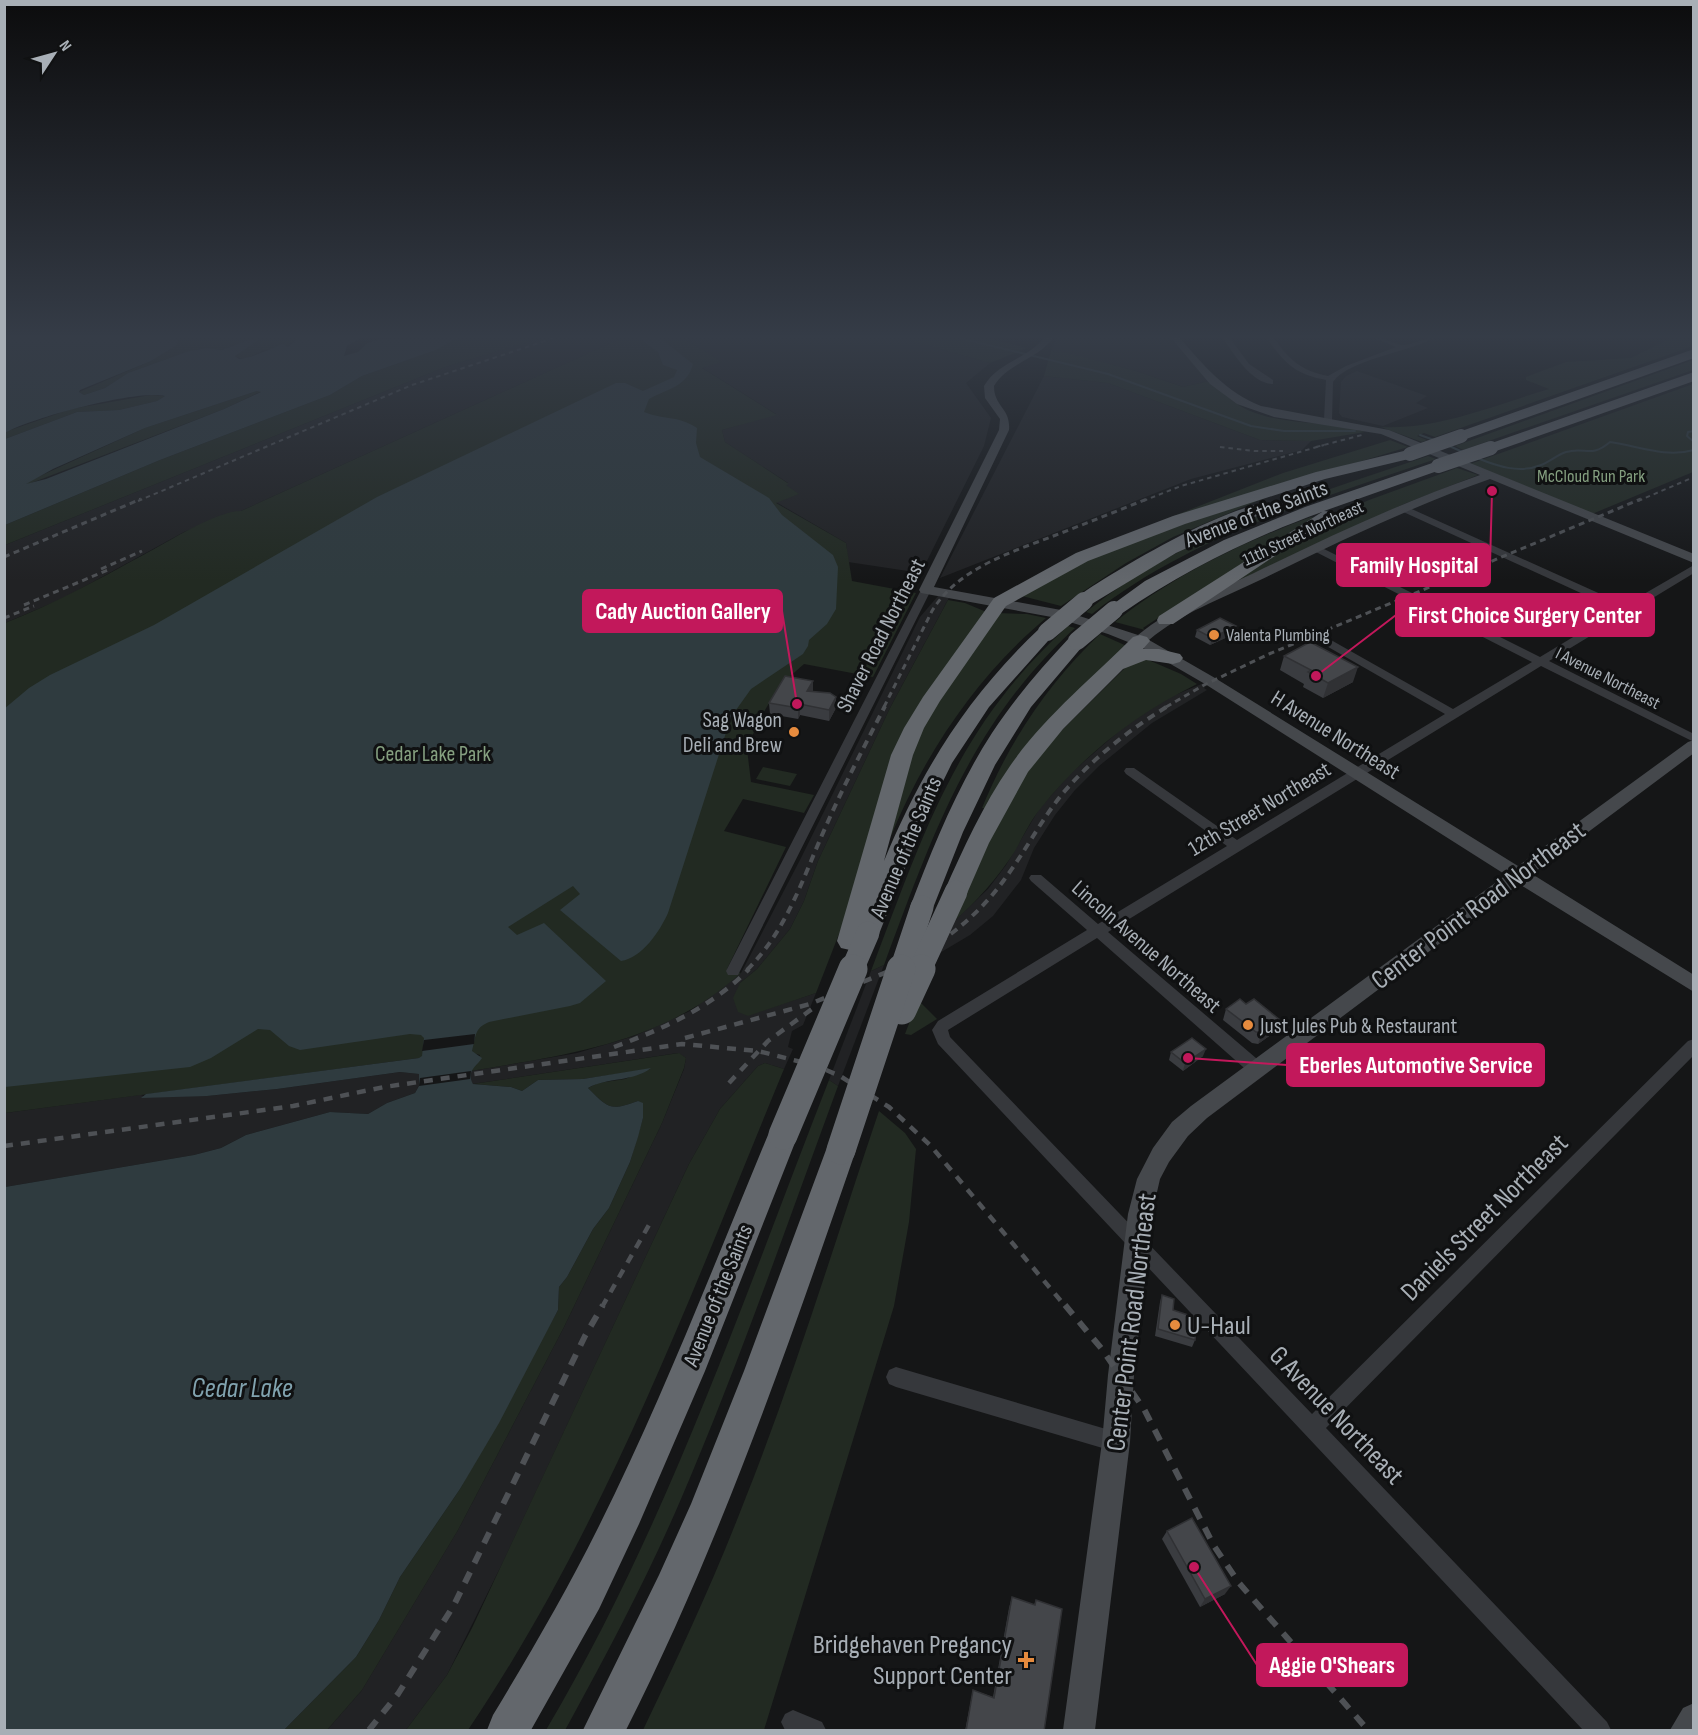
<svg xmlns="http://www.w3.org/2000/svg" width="1698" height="1735" font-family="'Sofia Sans Condensed',sans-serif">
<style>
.built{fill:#212224}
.green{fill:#222a22}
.water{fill:#2f3b3f;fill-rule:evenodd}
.pier{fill:#151617}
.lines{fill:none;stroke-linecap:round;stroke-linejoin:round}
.stream{stroke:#2f3b3f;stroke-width:2}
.street{fill:#36383c;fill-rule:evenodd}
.secondary{fill:#45484c;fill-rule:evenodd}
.highway{fill:#63676c;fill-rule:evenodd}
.rail-far4{stroke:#4e5155;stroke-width:2;stroke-dasharray:4.5 4;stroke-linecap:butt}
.rail-far3{stroke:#4e5155;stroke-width:3;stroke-dasharray:6 4.5;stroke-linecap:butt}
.rail-far2{stroke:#4e5155;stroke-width:4;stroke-dasharray:8 6;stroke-linecap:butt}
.rail-far1{stroke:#4e5155;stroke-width:4.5;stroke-dasharray:9 8;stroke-linecap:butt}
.rail{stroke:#4e5155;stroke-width:6;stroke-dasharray:12 10;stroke-linecap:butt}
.highway-bridge-far3{stroke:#63676c;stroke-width:14}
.highway-bridge-far2{stroke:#63676c;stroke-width:18}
.highway-bridge-far1{stroke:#63676c;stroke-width:23}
.highway-bridge{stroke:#63676c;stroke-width:29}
.wall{fill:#3a3c40}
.shaded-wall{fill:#303134}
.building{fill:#44464a;stroke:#303134;stroke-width:1.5}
.poi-dot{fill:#e68b3e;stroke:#101112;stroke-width:2}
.labels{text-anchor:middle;stroke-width:6;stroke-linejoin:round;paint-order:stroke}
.far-park-label{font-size:18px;fill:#85a080;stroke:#101112}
.far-street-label{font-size:18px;fill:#a8afb6;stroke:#101112}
.far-poi-label{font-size:18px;fill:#a8afb6;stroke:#101112;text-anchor:start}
.street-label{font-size:22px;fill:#a8afb6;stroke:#101112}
.poi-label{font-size:22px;fill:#a8afb6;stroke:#101112;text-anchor:end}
.park-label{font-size:22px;fill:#85a080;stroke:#101112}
.near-street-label{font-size:27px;fill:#a8afb6;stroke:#101112}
.near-poi-label{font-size:27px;fill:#a8afb6;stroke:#101112;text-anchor:start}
.near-water-label{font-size:28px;font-style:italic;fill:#81a3af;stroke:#101112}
.leader{fill:none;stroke:#c2185b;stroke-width:2}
.callout-dot{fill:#c2185b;stroke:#101112;stroke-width:2}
.callout{fill:#c2185b;stroke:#c2185b;stroke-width:2}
.callout-label{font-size:24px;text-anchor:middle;font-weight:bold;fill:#fff}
</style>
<rect width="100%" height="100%" fill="#151617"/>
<g class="built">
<path d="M542 338H622L241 511 184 532 62 599 5 623V545L445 367Z"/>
<path d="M683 338H901L990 363 966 383 991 418 984 446 921 573 848 562 846 543 776 502 798 494 785 485 788 483 725 442 722 430 776 414 701 367 721 362Z"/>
<path d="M1057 338H1170L1209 381 1183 387 1136 371 1064 353 1051 351Z"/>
<path d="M1357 371 1427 396 1416 403 1428 408 1383 426 1342 417 1339 413 1341 382 1346 376Z"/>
<path d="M1044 376 1108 383 1260 440 1311 441 1302 450 1191 479 940 578Z"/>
<path d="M938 596 949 598 890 708 818 861 804 901 790 929 757 969 740 983 748 1015 816 993 803 1025 792 1031 788 1047 793 1049 784 1069 765 1063 758 1066 720 1109 689 1164 505 1558 447 1675 406 1730H327L362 1690 458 1530 564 1327 662 1123 684 1069 686 1058 678 1053 473 1084 470 1079 471 1071 577 1053 634 1036 690 1011 741 973 801 858 920 617Z"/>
<path d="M1204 683 1207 685 1204 688 1207 690 1152 723 1099 766 1075 790 1055 815 1034 848 1021 880 993 916 970 935 938 954 952 923 988 889 1006 865 1039 809 1071 773 1120 730 1143 714 1170 697Z"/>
<path d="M884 965 838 1086 829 1080 871 971Z"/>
<path d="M400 1072 419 1074V1086L415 1093 387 1103 368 1114 330 1112 246 1135 221 1148 194 1155 5 1187V1113L146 1094 141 1096H207L277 1089Z"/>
</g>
<g class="green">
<path d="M175 338H297L287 347 264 350 244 360 235 356 249 340 222 350 207 348 189 351 128 373 105 388 84 395 79 392 151 361 177 345Z"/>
<path d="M456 338H542L445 367 5 545V525L160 460 330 395 362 376 436 350Z"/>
<path d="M622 338H683L722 362 702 368 777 415 722 430 725 442 789 484 786 485 799 494 776 503 846 543 852 581 916 593 873 677 804 664 779 686 758 722 747 749 751 782 814 795 804 813 743 799 724 831 786 847 727 969 741 973C663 1043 571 1054 471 1071L480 1055 473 1053 419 1058 5 1113V623C54 604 99 579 145 554 168 542 216 511 241 511Z"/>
<path d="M901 338H987L1027 348 990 363Z"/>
<path d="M1671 338H1693V346L1435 437 1424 433 1417 436 1427 440 1422 442 1381 427C1437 430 1495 405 1549 389L1526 380V377L1566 362 1631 358Z"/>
<path d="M1051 351 1064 352 1136 371 1183 387 1209 381C1222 392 1234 404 1250 411 1286 426 1328 420 1365 432L1311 441 1260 440 1108 383 1044 376Z"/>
<path d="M1693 360V370L1463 450 1455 446Z"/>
<path d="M1693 384V472L1592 514 1470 464Z"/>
<path d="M257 391H262L224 409 26 485 27 482 145 428Z"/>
<path d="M151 395 165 396 157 401 119 410 77 412 5 439V433L8 431 71 409Z"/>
<path d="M1390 440 1408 447 1173 518 1171 517 1283 473Z"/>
<path d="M1428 456 1436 459C1317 500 1192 535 1092 614L1086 612C1184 532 1311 496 1428 456Z"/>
<path d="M1457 468 1478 475 1404 504 1240 580 1237 579 1335 515 1369 500Z"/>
<path d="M1269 496 1173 537 1126 563 1061 606 1018 595 1105 550Z"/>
<path d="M1311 517 1314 518 1167 612 1143 628 1145 630 1115 622C1174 575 1241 543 1311 517Z"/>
<path d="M948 600 965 603 984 611 985 614 952 660 858 885 816 993 748 1016 738 1012 733 998 740 983 757 969 790 929 804 901 818 861 890 708Z"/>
<path d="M996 613 1027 614 1046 618C977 676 925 753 891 836H887L921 727Z"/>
<path d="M1068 626 1075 628C970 724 932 836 884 965L871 971C923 835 956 727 1068 626Z"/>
<path d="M1100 634 1129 647 987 809 982 808C1009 742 1048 683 1100 634Z"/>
<path d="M1146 659 1181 674 1197 684C1136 714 1083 755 1041 808 1030 821 1023 837 1015 851 997 879 977 901 952 923L981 853 1022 778 1058 734 1130 663Z"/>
<path d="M763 767 797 774 790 786 756 779Z"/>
<path d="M918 1000 937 1019 911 1035 905 1034Z"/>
<path d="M679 1053 686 1058 684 1068 662 1123 564 1327 458 1530 362 1690 327 1730H284L356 1657 379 1620 400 1577 460 1489 558 1310 559 1287 567 1277 593 1229 609 1208 630 1162 643 1118 638 1101C610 1111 609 1109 588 1088L598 1083 625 1079 650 1069 583 1079 538 1080 522 1091 511 1087 473 1084Z"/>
<path d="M765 1063 784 1069C691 1294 605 1527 468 1730H406L447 1675 472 1628 689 1164 720 1109 758 1066Z"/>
<path d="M829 1080 838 1086C787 1224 739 1364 681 1499 648 1576 609 1650 569 1723L565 1730H546C667 1526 743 1300 829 1080Z"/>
<path d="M879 1111 905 1133 916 1149 909 1222 894 1306 764 1730H643C679 1655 714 1580 744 1502 795 1374 835 1241 879 1111Z"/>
</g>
<g class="water">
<path d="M5 338H175L178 341 177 345 151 361 80 390 79 392 84 395 105 388 128 373 189 351 207 348 222 350 249 340H258L235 356 239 359C246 360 275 347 283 344L288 347 297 338H360L347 346 344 356 358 352 367 343 381 339 457 338 436 350 362 376 330 395 160 460 5 525V439L77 412 119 410 157 401 165 396C138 389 30 418 5 433ZM257 391 261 392 224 409 46 479 26 484 53 469 145 428Z"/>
<path d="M639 338H660L693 364C687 387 667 389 649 399L644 412C663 420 678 415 697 428L696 443 700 457 769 498 782 515 833 555 838 567 836 609 827 624 809 640 808 646 803 654 751 689 731 717 668 913C660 931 642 958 621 961L560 910 580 894 573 886 508 927 517 935 544 923 606 981 580 1003 570 1006 489 1022C474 1028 476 1037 472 1051L482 1058C476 1067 466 1071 473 1084L511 1087 522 1091 538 1080 583 1079 651 1068C633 1082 608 1077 588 1088 609 1109 610 1111 638 1101L643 1103V1118L638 1137 630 1162 609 1208 593 1229 567 1277 559 1287 558 1310 499 1423 460 1489 400 1577 379 1620 356 1657 284 1730H5V1187L194 1155 221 1148 246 1135 330 1112 368 1114 387 1103 415 1093 419 1086V1074L400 1072 277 1089 207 1096 141 1098 146 1094 419 1058 422 1056 424 1038 421 1035 410 1034 300 1050 289 1046 270 1030 258 1029 211 1058 190 1067 5 1087 4 709 29 688 50 675 154 625 377 497 616 383H625L643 391 674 377 677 370 663 365 658 352Z"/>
</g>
<g class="pier">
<path d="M475 1034 474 1044 422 1051 424 1040Z"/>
<path d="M471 1071 470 1079 419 1086 420 1078Z"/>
</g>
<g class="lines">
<g class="stream">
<path d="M959 338 1108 374 1251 426 1284 431H1355"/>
<path d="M1694 431 1688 432 1687 436 1694 442"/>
<path d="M1420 435 1434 440"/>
<path d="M1447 445 1465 453"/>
<path d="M1477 458C1497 466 1519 474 1541 465 1549 462 1557 455 1566 452 1586 446 1590 459 1610 442 1638 446 1665 458 1694 450"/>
</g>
<g class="street">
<path d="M1223 338H1230L1249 364 1273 380V384C1252 384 1233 353 1223 338Z"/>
<path d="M1267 338H1274C1289 360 1302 371 1328 376L1346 366 1396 347 1375 338C1385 338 1396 345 1404 345 1415 344 1423 338 1434 338 1410 352 1349 359 1333 382L1332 420 1328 422 1324 420 1326 380C1295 374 1285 364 1267 338Z"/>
<path d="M1399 506H1405L1625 605 1694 565V573L1549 661 1694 734V742L1541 666 1108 932 1263 1064 1265 1069 1263 1074 1257 1075 1251 1074 1097 938 948 1030 950 1037 1312 1414 1688 1041 1694 1039V1055L1326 1428 1607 1722 1611 1730H1583L938 1044 932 1030 938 1021 1087 930 1031 881 1029 878 1031 875H1041L1098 924 1227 846 1126 774 1124 771 1126 768H1134L1237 840 1445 714 1323 644V640H1331L1453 709 1532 662 1312 550V546H1318L1540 657 1618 610 1399 510Z"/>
<path d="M926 587 931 590 740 971 738 975H728L726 971 921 590Z"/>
<path d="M896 1367 1116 1432 1123 1435 1126 1442 1123 1449 1116 1452 896 1387 889 1384 886 1377 889 1370Z"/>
<path d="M793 1710 822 1722 826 1730H785L781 1722 785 1714Z"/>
</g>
<g class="secondary">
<path d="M1044 338H1053C1038 359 1008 363 994 386 994 407 1011 408 1009 430L934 587 1061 610 1138 635C1172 607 1214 592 1254 573 1328 537 1402 502 1480 475L1381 434 1274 417 1237 404 1210 384 1171 338H1180C1204 366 1226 392 1261 406L1389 430 1694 554V563L1490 479C1410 507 1334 544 1258 581 1221 599 1181 613 1149 640L1215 678 1518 866 1688 742 1694 740V753L1532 874 1694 975V992L1519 884 1207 1118 1188 1136 1169 1162 1160 1179 1152 1214 1134 1375 1130 1442 1095 1730H1063L1102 1442 1108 1375 1128 1214 1137 1179 1153 1148 1172 1122 1191 1106 1506 875 1205 684 1143 648 1108 634 1057 618 921 593 919 590 999 430 1000 419 985 398 984 386C998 362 1027 359 1044 338Z"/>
<path d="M1694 1703V1730H1670L1683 1708Z"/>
</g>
<g class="highway">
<path d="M1694 349V358L1466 439H1456L1454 436 1456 433Z"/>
<path d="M1694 372V381L1496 451 1491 452 1484 448 1486 445Z"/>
<path d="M1408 450 1416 455 1413 458 1325 479 1185 524 1088 561 1006 606 940 701 924 728 913 755 884 861C922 769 968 696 1040 628H1054L1056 632 989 707 952 763 924 820 877 939 868 942 863 941 859 948 850 950 841 948 837 941 891 755 904 728 923 697 994 598 1076 553 1173 516 1316 472Z"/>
<path d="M1438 461 1446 466 1443 469 1324 511 1334 512 1336 515 1173 624H1159L1157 620 1159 616 1322 512C1250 538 1184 571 1121 614H1107L1105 610 1145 581 1224 540 1305 507Z"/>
<path d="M1262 503 1268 505 1270 508 1268 511 1176 553 1090 605H1078L1075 601C1081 592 1095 585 1104 579 1150 551 1211 516 1262 503Z"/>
<path d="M1077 635 1084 637 1087 641 1031 707 995 765 963 832 931 913 922 916 913 913 910 907C933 847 957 787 992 733 1015 698 1042 667 1070 637Z"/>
<path d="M1140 635 1147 637 1150 641 1143 649H1159L1180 654 1183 658 1180 662 1173 664 1146 660 1123 669 1063 729 1028 772 989 843 965 898 956 901 947 898 944 892C963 849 983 805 1010 766 1043 718 1092 678 1133 637Z"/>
<path d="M783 1122 794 1126 798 1135 705 1371 639 1524 599 1609 531 1730H487L493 1715C530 1654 566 1592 598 1528 662 1400 713 1267 768 1135L772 1126Z"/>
<path d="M841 1137 852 1141 856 1150C788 1347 720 1544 626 1730H583L659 1575 691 1504 744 1371 826 1150 830 1141Z"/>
</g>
<g class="rail-far4">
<path d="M1220 447 1254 451H1283"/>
<path d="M1316 447 1362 435"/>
<path d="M138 501 412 385 554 338"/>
<path d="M1143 501 1181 486 1324 445"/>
<path d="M1638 501 1694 477"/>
</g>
<g class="rail-far3">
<path d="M4 557 141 499"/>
<path d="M101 569 142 551"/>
<path d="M24 605 108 570"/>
<path d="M4 618 34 606"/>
<path d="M884 707 932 611C958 568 1012 552 1056 535 1087 523 1117 511 1147 499"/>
<path d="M1166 707 1204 685 1269 654 1641 499"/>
</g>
<g class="rail-far2">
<path d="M747 970C788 929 803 877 826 826 844 785 865 745 885 706"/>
<path d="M891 970C934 950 976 919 1004 880 1025 852 1041 820 1063 793 1093 758 1129 730 1168 706"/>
</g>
<g class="rail-far1">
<path d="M685 1038 810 1004 894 969"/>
<path d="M614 1047C663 1029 712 1007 749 969"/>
<path d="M729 1083 768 1041 812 1009"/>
<path d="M4 1146 293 1106 384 1087 682 1044 758 1051 817 1066 840 1076 889 1107 930 1145 1066 1307"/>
<path d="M602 1307 649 1225"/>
</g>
<g class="rail">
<path d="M1065 1305 1101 1348 1144 1409 1214 1546 1239 1583 1368 1730"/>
<path d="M369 1730 398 1694 454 1605 585 1336 603 1305"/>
</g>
<g class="highway-bridge-far3">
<path d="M1410 454 1461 436"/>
<path d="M1438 466 1491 448"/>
</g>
<g class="highway-bridge-far2">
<path d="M1047 632 1084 601"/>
<path d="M1077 641 1114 610"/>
</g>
<g class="highway-bridge-far1">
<path d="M852 970 868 933"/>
<path d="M901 970 922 907"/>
<path d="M920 970 956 892"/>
</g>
<g class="highway-bridge">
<path d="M902 1010 921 969"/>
<path d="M783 1135 853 969"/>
<path d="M841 1150 901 969"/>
</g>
</g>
<g class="wall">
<path d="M1197 630 1234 634 1210 645 1195 637Z"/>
<path d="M1284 656 1353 682 1323 698 1303 687 1304 684 1280 670Z"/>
<path d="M813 692 836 708 829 721 800 715 798 719 770 714 769 703Z"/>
<path d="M1246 1004 1280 1020 1275 1032 1258 1044 1252 1043 1223 1020 1226 1009Z"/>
<path d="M1171 1052 1203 1056 1183 1071 1169 1060Z"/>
<path d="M1162 1295 1195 1340 1192 1347 1155 1336 1160 1302Z"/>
<path d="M1167 1531 1225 1594 1200 1607 1162 1539Z"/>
<path d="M1012 1597 1034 1605 1036 1600 1044 1731H965L973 1690 993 1697 1009 1608Z"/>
</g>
<g class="shaded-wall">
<path d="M1236 626 1234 634 1210 645 1212 638Z"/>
<path d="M1358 667 1353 682 1323 698 1328 683Z"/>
<path d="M813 681V692L807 691Z"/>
<path d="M836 697V708L829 721V710Z"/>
<path d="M800 704V715L798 719V708Z"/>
<path d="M1280 1020 1275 1032 1258 1044 1262 1032Z"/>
<path d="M1206 1049 1203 1056 1183 1071 1185 1063Z"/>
<path d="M1231 1586 1225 1594 1200 1607 1205 1599Z"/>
</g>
<g class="building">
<path d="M1220 618 1236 626 1212 638 1197 630Z"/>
<path d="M1310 642 1358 667 1328 683 1308 672 1311 670 1284 656Z"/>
<path d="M785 676 813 681 807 691 830 693 836 697 829 710 800 704 798 708 769 703Z"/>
<path d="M1240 999 1246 1004 1254 999 1280 1020 1262 1032H1256L1226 1009Z"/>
<path d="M1192 1038 1206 1049 1185 1063 1171 1052Z"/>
<path d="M1162 1295 1174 1299 1173 1310 1194 1317 1197 1320 1195 1340 1158 1329Z"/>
<path d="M1192 1518 1231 1586 1205 1599 1167 1531Z"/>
<path d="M1012 1597 1035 1605 1036 1600 1062 1609 1044 1731H966L973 1690 994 1698Z"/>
</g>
<linearGradient id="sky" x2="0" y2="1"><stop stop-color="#0c0c0d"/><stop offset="0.58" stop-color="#353c47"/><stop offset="1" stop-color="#353c47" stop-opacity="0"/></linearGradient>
<rect width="1698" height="581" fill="url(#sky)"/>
<g class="poi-dot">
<circle cx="1214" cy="635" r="6"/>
<circle cx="794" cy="732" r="6"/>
<circle cx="1248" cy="1025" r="6"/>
<circle cx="1175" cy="1325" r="6"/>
<path d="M1023 1651h6v6h6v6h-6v6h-6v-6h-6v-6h6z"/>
</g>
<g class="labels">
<g class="far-park-label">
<text x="1591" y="482">McCloud Run Park</text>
</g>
<g class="far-street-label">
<text transform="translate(1303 533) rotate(-25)" y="6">11th Street Northeast</text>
<text transform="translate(1608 678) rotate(27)" y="6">I Avenue Northeast</text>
</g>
<g class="far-poi-label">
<text x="1226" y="641">Valenta Plumbing</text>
</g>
<g class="street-label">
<text transform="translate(1256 513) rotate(-21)" y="8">Avenue of the Saints</text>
<text transform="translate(880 635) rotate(-63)" y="8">Shaver Road Northeast</text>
<text transform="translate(1336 734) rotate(32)" y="8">H Avenue Northeast</text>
<text transform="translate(1259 808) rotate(-31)" y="8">12th Street Northeast</text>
<text transform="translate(905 847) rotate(-67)" y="8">Avenue of the Saints</text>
<text transform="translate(1147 946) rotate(41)" y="8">Lincoln Avenue Northeast</text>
<text transform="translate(717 1295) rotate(-68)" y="8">Avenue of the Saints</text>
</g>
<g class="poi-label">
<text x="782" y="727">Sag Wagon<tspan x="782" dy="25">Deli and Brew</tspan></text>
<text x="1260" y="1033" text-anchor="start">Just Jules Pub &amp; Restaurant</text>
</g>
<g class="park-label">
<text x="433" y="761">Cedar Lake Park</text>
</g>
<g class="near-street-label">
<text transform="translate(1478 905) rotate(-37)" y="9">Center Point Road Northeast</text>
<text transform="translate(1484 1217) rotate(-45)" y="9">Daniels Street Northeast</text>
<text transform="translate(1131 1322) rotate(-83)" y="9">Center Point Road Northeast</text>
<text transform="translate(1337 1415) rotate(46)" y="9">G Avenue Northeast</text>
</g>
<g class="near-poi-label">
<text x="1187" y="1334">U-Haul</text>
<text x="1012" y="1653" text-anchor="end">Bridgehaven Pregancy<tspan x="1012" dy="31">Support Center</tspan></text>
</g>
<g class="near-water-label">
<text x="242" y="1397">Cedar Lake</text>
</g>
</g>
<path class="leader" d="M1492 491L1490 565M797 704L782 611M1316 676L1396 615M1188 1058L1287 1065M1194 1567L1257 1665"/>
<g class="callout-dot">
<circle cx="1492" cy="491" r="6"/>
<circle cx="797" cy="704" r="6"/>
<circle cx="1316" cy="676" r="6"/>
<circle cx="1188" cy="1058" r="6"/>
<circle cx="1194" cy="1567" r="6"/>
</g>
<g class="callout">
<rect x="1337" y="544" width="153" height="42" rx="6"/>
<rect x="583" y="590" width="199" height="42" rx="6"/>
<rect x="1396" y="594" width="258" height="42" rx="6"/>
<rect x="1287" y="1044" width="257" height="42" rx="6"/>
<rect x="1257" y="1644" width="150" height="42" rx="6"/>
</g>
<g class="callout-label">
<text x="1414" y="573">Family Hospital</text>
<text x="683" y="619">Cady Auction Gallery</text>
<text x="1525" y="623">First Choice Surgery Center</text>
<text x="1416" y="1073">Eberles Automotive Service</text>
<text x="1332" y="1673">Aggie O'Shears</text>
</g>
<rect width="1698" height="1735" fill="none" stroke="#a8afb6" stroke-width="12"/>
<g transform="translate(54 54) rotate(54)" stroke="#101112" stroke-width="4.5" paint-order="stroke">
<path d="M0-4.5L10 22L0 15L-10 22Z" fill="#a8afb6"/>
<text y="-9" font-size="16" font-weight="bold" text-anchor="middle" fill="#a8afb6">N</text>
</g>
</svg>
